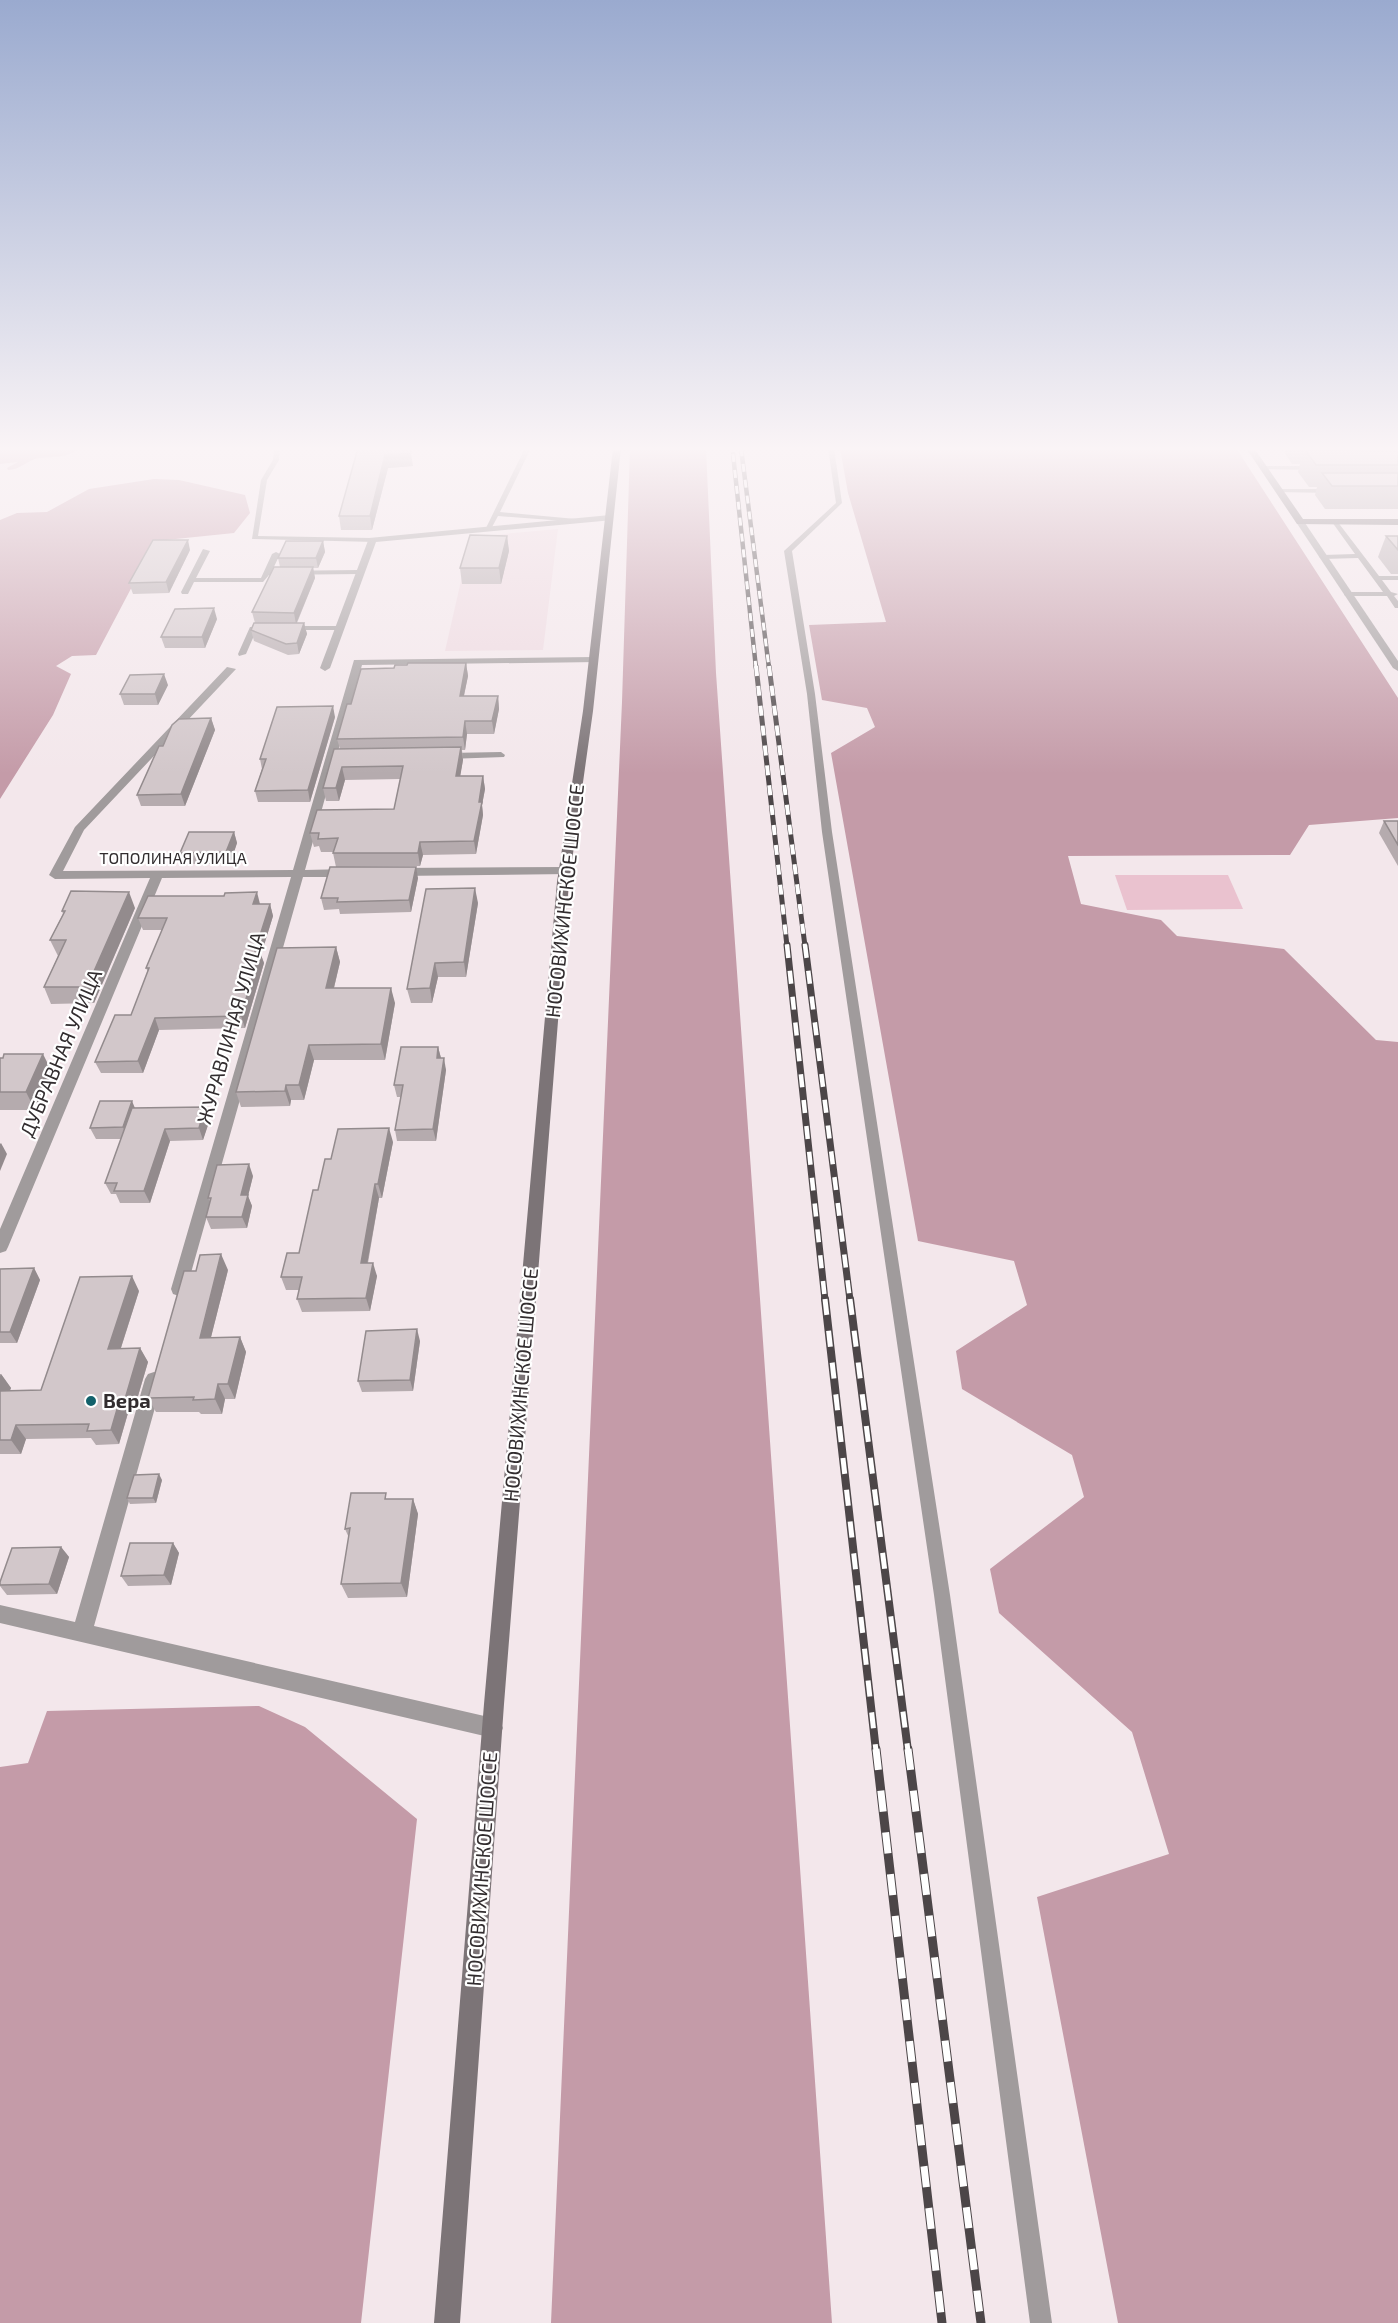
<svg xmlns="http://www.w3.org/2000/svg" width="1398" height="2323" font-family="'Exo 2',sans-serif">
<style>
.built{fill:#edd8df}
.green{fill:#eac2cf}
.forest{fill:#c49ba8}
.water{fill:#c59ca9}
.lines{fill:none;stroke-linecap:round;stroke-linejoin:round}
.lane{fill:#a09b9c;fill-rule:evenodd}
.street{fill:#a09b9c;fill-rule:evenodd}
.secondary{fill:#7c7477;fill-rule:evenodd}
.rail-far4-casing{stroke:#4c4648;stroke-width:4.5}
.rail-far3-casing{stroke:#4c4648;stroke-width:5}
.rail-far2-casing{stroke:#4c4648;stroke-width:7}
.rail-far1-casing{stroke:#4c4648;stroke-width:8}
.rail-casing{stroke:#4c4648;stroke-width:9}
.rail-far4{stroke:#fff;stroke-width:3;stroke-dasharray:8;stroke-linecap:butt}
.rail-far3{stroke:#fff;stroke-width:4;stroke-dasharray:10;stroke-linecap:butt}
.rail-far2{stroke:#fff;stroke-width:4.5;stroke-dasharray:13;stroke-linecap:butt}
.rail-far1{stroke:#fff;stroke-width:5;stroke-dasharray:16;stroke-linecap:butt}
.rail{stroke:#fff;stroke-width:7;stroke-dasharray:21;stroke-linecap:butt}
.wall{fill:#b5abae}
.shaded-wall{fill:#938b8d}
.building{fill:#d2c7ca;stroke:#938b8d;stroke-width:1.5}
.poi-dot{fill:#13616b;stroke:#fff;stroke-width:2}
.labels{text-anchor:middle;stroke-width:4.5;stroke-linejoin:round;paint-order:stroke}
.far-street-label{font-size:16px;fill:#322d2f;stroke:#fff}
.street-label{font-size:20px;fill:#322d2f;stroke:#fff}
.poi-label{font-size:20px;font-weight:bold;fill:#322d2f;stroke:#fff;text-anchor:start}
</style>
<rect width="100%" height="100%" fill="#f3e7eb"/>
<path class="built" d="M558 529 543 650 445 651 471 537Z"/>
<path class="green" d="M1115 875H1228L1243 909 1127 910Z"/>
<g class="forest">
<path d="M630 448H706L716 673 832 2323H551L622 702Z"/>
<path d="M840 448H1236L1398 698V818L1309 825 1290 855 1068 856 1081 904 1161 920 1177 936 1284 949 1376 1040 1398 1042V2323H1118L1037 1897 1169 1854 1132 1732 999 1613 990 1569 1084 1497 1072 1455 962 1389 956 1351 1027 1305 1014 1261 918 1241 831 753 875 727 867 708 822 700 809 625 886 622 848 493Z"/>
<path d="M154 479 179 480 245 495 250 513 234 533 156 541 96 655 72 656 56 666 71 674 53 715 0 799V520L17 513 47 512 89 489Z"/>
<path d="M259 1706 305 1727 417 1819 361 2323H0V1767L28 1763 47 1711Z"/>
</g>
<path class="water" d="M0 448H79C66 459 54 456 39 458 27 460 20 470 8 470L7 468 18 462 0 464Z"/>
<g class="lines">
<g class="lane">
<path d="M274 448H280L279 460 267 480 258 536 372 538 376 540 375 542 252 539 261 480 273 460Z"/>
<path d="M525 448H531L500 512 576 519 578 520V522L498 516 491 529H487L486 528Z"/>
<path d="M828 448H834L842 503 792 551 815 694 832 832 950 1595 1052 2323H1030L934 1595 822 832 807 694 784 551 836 503Z"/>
<path d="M1264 466H1314L1317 468 1314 470 1262 469 1261 468Z"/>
<path d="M1279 489H1331L1334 491 1331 493 1277 492V490Z"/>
<path d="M1335 520 1337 521 1379 576H1398V580H1382L1391 592 1398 594 1394 596 1398 601V608H1395L1387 596H1345L1344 594 1348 592H1383L1358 558 1323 559 1319 557 1323 555 1355 554 1332 522Z"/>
<path d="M203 549 210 551 196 578H261L272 554 276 552 280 554 272 571 359 570 363 572 359 574 269 575 263 582H194L188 594H182L181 592Z"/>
<path d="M287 626H339L343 628 339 630H287Z"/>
<path d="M250 627H266L270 629 266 631H256L246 654 239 656 238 654Z"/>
<path d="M501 752 505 755 504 757 448 759 444 756 448 753Z"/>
</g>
<g class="street">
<path d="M610 515 613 516V520L376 542 330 668 325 671 320 668 369 538Z"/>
<path d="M1297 520H1303L1398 661V671L1393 668 1296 522Z"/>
<path d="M594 657 598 658V662L362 665 305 870 349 869 355 873 349 877H303L185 1294 179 1296 173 1294 171 1289 291 877 162 878 8 1247 6 1251 0 1253V1229L150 878 55 879 49 875 75 827 227 667 236 669 84 830 63 871 293 870 354 660Z"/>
<path d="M565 867 569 868V874L397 876 391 872 397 868Z"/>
<path d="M154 1372 160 1374 163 1379 94 1626 493 1718 500 1721 503 1728 500 1735 493 1738 0 1623V1605L75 1622 145 1379 148 1374Z"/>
</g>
<g class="secondary">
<path d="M613 448H621L593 711 569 882 504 1704 460 2323H434L484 1704 557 882 583 711Z"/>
<path d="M1246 448H1254L1303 519H1398V525L1297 524Z"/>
</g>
<defs>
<g id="rail-far4">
<path d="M741 448 769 668"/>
<path d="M733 454 756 668"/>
</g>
<g id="rail-far3">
<path d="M756 666 787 946"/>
<path d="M769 666 805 946"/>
</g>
<g id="rail-far2">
<path d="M787 945 825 1300"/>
<path d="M805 945 850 1300"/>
</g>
<g id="rail-far1">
<path d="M825 1299 876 1751"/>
<path d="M850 1299 908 1751"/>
</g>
<g id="rail">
<path d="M876 1749 942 2323"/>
<path d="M908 1749 981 2323"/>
</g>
</defs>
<use href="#rail-far4" class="rail-far4-casing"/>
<use href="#rail-far3" class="rail-far3-casing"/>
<use href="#rail-far2" class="rail-far2-casing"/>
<use href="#rail-far1" class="rail-far1-casing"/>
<use href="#rail" class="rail-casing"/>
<use href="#rail-far4" class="rail-far4"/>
<use href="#rail-far3" class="rail-far3"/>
<use href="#rail-far2" class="rail-far2"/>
<use href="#rail-far1" class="rail-far1"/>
<use href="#rail" class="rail"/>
</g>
<g class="wall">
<path d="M358 448 413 466 388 468 372 530H341L339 516Z"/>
<path d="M1284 448H1398V509H1325L1315 495 1317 487H1309L1298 472 1300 464H1292L1285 453V450Z"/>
<path d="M507 536 509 551 501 584H462L460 568Z"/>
<path d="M1386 536H1398V574H1391L1378 557Z"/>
<path d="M323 541 325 552 318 568H313L315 578 297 623H304L307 634 299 654 288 655 254 641 251 630 255 623 252 612 280 567 278 558Z"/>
<path d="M190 550 169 593 133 594 129 583Z"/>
<path d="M217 619 205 648H165L161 637Z"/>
<path d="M466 663 468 676 464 696H498L499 709 494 734H467L465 750H462L463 760 460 776H483L485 789 482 805 483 815 476 854 423 855 420 866 336 867 333 853 334 852H321L319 846 314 847 310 833 394 809 400 779 345 780 339 801H326L323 788 340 749 337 739 351 704 394 668Z"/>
<path d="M168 685 158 705H124L120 694Z"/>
<path d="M335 717 310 802H258L255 791 262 769 260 759Z"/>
<path d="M211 718 215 730 185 806H141L137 795 163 746Z"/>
<path d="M1384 821H1398V866L1379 833Z"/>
<path d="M234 832 237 843 230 864H184L180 853Z"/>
<path d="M418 878 411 912 340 914 339 909 324 910 321 898Z"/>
<path d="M478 903 466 977H438L432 1003H411L407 989Z"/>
<path d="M260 904H270L273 916 261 955 264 963 245 1028 159 1030 143 1073H101L95 1062 131 1015 148 972 146 968 162 930H143L138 918Z"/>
<path d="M135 908 94 1003 51 1004 44 987 58 956 50 940 63 914 62 911Z"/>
<path d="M336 947 340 962 334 988 395 1003 385 1060H314L304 1100H291L290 1106 241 1107 236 1092Z"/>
<path d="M438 1047 441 1058 446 1070 436 1141H397L395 1130 401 1097H397L394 1085Z"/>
<path d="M0 1058 52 1072 35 1110H0Z"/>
<path d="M136 1108 210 1119 203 1140 170 1141 150 1203H120L116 1194H111L105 1183 121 1139H96L90 1128Z"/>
<path d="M393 1142 382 1198H379L368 1263 377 1276 370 1311 302 1312 297 1299 299 1290H286L281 1277 299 1253 318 1190 331 1159Z"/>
<path d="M253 1176 248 1196 252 1206 247 1228 211 1229 206 1217 210 1202 208 1198Z"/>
<path d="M34 1268 40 1280 17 1343H0V1269Z"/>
<path d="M228 1270 211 1337H240L246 1352 235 1399H225L222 1414H201L199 1412H156L148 1398Z"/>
<path d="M139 1291 121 1348H140L148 1362 133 1413H128L119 1444 96 1445 91 1438 26 1439 21 1454H0V1374H1L11 1388 10 1390H41Z"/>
<path d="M420 1341 413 1391 362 1392 358 1381Z"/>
<path d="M162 1480 156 1503 130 1504 127 1498Z"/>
<path d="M388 1499H413L418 1514 407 1597 348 1598 341 1584 349 1538 345 1529Z"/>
<path d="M173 1543 179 1553 171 1585 128 1586 121 1576Z"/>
<path d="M61 1547 69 1557 57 1594 7 1595 0 1586V1582Z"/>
</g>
<g class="shaded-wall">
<path d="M411 453 413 466 388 468 372 530 370 516 385 455Z"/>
<path d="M507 536 509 551 501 584 499 568Z"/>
<path d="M188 540 190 550 169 593 166 582Z"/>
<path d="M323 541 325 552 318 568 316 558Z"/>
<path d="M313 567 315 578 296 624 294 613Z"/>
<path d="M214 608 217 619 205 648 202 637Z"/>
<path d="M304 623 307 634 299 654 297 643Z"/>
<path d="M466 663 468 676 461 709 460 696Z"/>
<path d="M164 674 168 685 158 705 155 694Z"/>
<path d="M498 696 499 709 494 734 492 721Z"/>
<path d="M333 706 335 717 310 802 308 790Z"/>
<path d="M211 718 215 730 185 806 181 794Z"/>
<path d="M465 721 467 734 465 750 463 737Z"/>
<path d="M461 747 463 760 458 789 456 776Z"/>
<path d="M342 767 345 780 339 801 336 788Z"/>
<path d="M483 776 485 789 482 805 483 815 476 854 474 841 479 802Z"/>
<path d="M234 832 237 843 230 864 226 852Z"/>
<path d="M420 842 423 855 420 866 418 853Z"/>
<path d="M416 867 418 878 411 912 409 900Z"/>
<path d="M475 888 478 903 466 977 464 962Z"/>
<path d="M129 892 135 908 94 1003 87 987Z"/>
<path d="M257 892 260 904H253Z"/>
<path d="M270 904 273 916 261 955 264 963 245 1028 241 1016 255 951Z"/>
<path d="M336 947 340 962 330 1004 326 988Z"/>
<path d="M435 963 438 977 432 1003 430 988Z"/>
<path d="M391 988 395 1003 385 1060 381 1044Z"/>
<path d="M155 1018 159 1030 143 1073 138 1061Z"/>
<path d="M309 1045 314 1060 304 1100 299 1085Z"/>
<path d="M438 1047 441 1058H437Z"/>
<path d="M43 1054 52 1072 35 1110 26 1092Z"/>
<path d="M444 1058 446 1070 436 1141 433 1129Z"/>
<path d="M286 1085 291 1100 290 1106 285 1091Z"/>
<path d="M132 1101 137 1113 128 1139 123 1127Z"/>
<path d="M205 1107 210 1119 203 1140 199 1128Z"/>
<path d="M389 1128 393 1142 382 1198 378 1184Z"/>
<path d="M165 1129 170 1141 150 1203 144 1191Z"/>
<path d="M1 1143 7 1154 0 1171V1144Z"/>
<path d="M249 1164 253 1176 248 1196 252 1206 247 1228 242 1217 241 1195Z"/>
<path d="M375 1184 379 1198 365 1276 361 1263Z"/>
<path d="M221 1254 228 1270 207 1353 200 1338Z"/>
<path d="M373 1263 377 1276 370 1311 366 1298Z"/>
<path d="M34 1268 40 1280 17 1343 10 1332Z"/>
<path d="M132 1276 139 1291 116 1363 108 1349Z"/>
<path d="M417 1329 420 1341 413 1391 410 1380Z"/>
<path d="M240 1337 246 1352 235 1399 228 1384Z"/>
<path d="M140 1348 148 1362 133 1413 125 1399Z"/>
<path d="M1 1374 11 1388 4 1405 0 1399V1376Z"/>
<path d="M218 1384 225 1399 222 1414 215 1399Z"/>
<path d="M120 1399 128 1413 119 1444 111 1430Z"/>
<path d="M16 1425 26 1439 21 1454 11 1440Z"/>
<path d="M159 1474 162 1480 156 1503 153 1498Z"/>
<path d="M413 1499 418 1514 407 1597 401 1583Z"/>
<path d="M173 1543 179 1553 171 1585 164 1575Z"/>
<path d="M61 1547 69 1557 57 1594 49 1584Z"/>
</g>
<g class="building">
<path d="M358 448H410L411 453 385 455 370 516H339Z"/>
<path d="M1305 450 1398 451V465H1316Z"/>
<path d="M1322 473H1398V486H1332Z"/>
<path d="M470 535 507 536 499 568H460Z"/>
<path d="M1386 536H1398V550Z"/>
<path d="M153 540H188L166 582 129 583Z"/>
<path d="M286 541H323L316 558H278Z"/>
<path d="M274 567H313L294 613 252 612Z"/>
<path d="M214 608 202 637H161L175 609Z"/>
<path d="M254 623H304L297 643 286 644 251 630Z"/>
<path d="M408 663H466L460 696H498L492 721H465L463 737 337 739 347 704H351L361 669 394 668 395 665H407Z"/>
<path d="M164 674 155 694H120L130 675Z"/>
<path d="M333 706 308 790 255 791 266 759H260L277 707Z"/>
<path d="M211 718 181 794 137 795 159 746H163L172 725 179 719Z"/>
<path d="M461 747 456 776H483L479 802H482L474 841 420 842 418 853H333L338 838 318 839 319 833H310L317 810 394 809 403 766 342 767 336 788H323L334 749Z"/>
<path d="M1384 821H1398V845Z"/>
<path d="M189 832H234L226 852 180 853Z"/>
<path d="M330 867H416L409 900 337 902 338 898H321Z"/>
<path d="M475 888 464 962 435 963 430 988 407 989 426 889Z"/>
<path d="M71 891 129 892 87 987H44L66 940H50L65 911H62Z"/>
<path d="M257 892 253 904H270L255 951H260L241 1016 155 1018 138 1061 95 1062 115 1015H131L149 968H146L167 918H138L148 896H224L225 893Z"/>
<path d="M336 947 326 988H391L381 1044 309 1045 299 1085H286L285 1091 236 1092 277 948Z"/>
<path d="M401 1047H438L437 1058H444L433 1129 395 1130 403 1085H394Z"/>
<path d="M4 1054H43L26 1092H0V1058H3Z"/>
<path d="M100 1101H132L123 1127 90 1128Z"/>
<path d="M205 1107 199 1128 165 1129 144 1191H114L117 1183H105L132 1108Z"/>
<path d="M389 1128 378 1184H375L361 1263H373L366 1298 297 1299 302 1277H281L287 1253H299L313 1190H318L325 1159H331L338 1129Z"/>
<path d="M249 1164 241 1195H248L242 1217H206L211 1198H208L217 1165Z"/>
<path d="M221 1254 200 1338 240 1337 228 1384H218L215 1399 193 1400 194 1397 148 1398 184 1271H196L200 1255Z"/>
<path d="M34 1268 10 1332H0V1269Z"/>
<path d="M132 1276 108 1349 140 1348 125 1399H120L111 1430 87 1431 89 1424 16 1425 11 1440H0V1391L41 1390 80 1277Z"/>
<path d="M417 1329 410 1380 358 1381 366 1331Z"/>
<path d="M159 1474 153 1498H127L134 1475Z"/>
<path d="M351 1493H386L385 1499H413L401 1583 341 1584 350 1528 345 1529Z"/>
<path d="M130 1543H173L164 1575 121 1576Z"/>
<path d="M61 1547 49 1584 0 1585V1582L12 1548Z"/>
</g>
<linearGradient id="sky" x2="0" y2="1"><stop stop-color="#9aaacf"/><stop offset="0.58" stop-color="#faf4f6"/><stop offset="1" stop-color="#faf4f6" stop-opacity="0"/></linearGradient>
<rect width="1398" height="774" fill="url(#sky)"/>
<circle class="poi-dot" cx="91" cy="1401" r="6"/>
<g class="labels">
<g class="far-street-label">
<text x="173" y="864">ТОПОЛИНАЯ УЛИЦА</text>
</g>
<g class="street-label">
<text transform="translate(565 901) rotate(-84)" y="7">НОСОВИХИНСКОЕ ШОССЕ</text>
<text transform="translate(231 1028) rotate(-74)" y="7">ЖУРАВЛИНАЯ УЛИЦА</text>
<text transform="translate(61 1053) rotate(-67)" y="7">ДУБРАВНАЯ УЛИЦА</text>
<text transform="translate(521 1385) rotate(-85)" y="7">НОСОВИХИНСКОЕ ШОССЕ</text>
<text transform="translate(482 1869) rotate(-86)" y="7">НОСОВИХИНСКОЕ ШОССЕ</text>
</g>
<g class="poi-label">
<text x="103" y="1408">Вера</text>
</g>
</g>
</svg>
